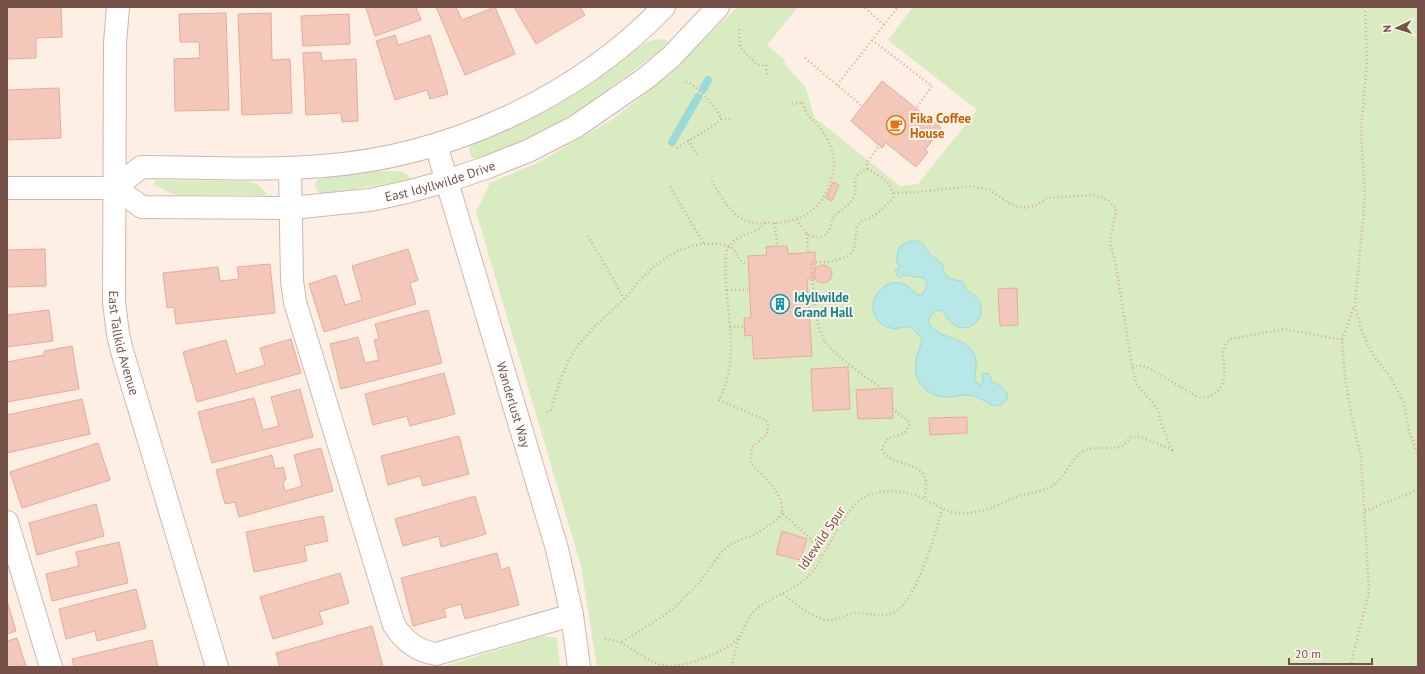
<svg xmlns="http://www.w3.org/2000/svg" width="1425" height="674" font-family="'PT Sans',sans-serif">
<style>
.green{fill:#d9ebc1}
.water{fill:#b7e7e6;stroke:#9dd9d8}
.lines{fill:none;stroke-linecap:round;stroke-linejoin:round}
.stream{stroke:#9dd9d8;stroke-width:8}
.building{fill:#f3c7ba;stroke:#e6ab9a}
.minor-casing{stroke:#d0b6ac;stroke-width:24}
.path{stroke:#d8aa9d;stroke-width:2.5;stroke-dasharray:1 3;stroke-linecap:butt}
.minor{stroke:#fff;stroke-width:22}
.labels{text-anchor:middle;stroke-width:4;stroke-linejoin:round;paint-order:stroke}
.food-label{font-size:13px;font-weight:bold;fill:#c56008;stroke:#fff3ea;text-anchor:start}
.street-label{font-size:13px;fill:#755148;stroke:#fff3ea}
.culture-label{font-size:13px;font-weight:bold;fill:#0d838f;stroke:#fff3ea;text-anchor:start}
</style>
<rect width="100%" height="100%" fill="#fdefe3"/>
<g class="green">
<path d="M737 7H798L767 45 786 61 784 63 806 88 814 117 900 186 918 184 977 110 888 40 913 7H1418V667H597L581 566 476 212 490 183 539 162 613 119 667 76Z"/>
<path d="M659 39 667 40V43L658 52 586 106 549 128 483 158H472L469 149 472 144 514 127 573 95 646 42Z"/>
<path d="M368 171H400L408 175 409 178V180L324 194 319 193 315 186V182L319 179Z"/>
<path d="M156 180 247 181 257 184 267 193 265 195H182L173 194 154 185Z"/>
<path d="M542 636 557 638 560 667H442Z"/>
</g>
<path class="water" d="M910 241C926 240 924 248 932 256 935 259 939 260 942 264 944 267 943 272 946 275 954 285 962 274 967 291 996 302 975 340 953 324 948 321 946 314 941 310 933 311 931 314 928 321 937 343 970 332 976 361 977 368 974 375 975 382L981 385 983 383 982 374 989 373 992 382C1002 384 1015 396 1002 404 993 410 983 398 974 396 964 393 957 397 947 397 928 397 912 382 916 361 917 353 921 346 922 338L911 327C904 326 896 330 890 328 856 317 879 270 908 286 911 288 914 292 917 295L922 294 925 291 927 284 924 278 904 275 899 278 895 271 900 267 896 260 899 247Z"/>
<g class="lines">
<g class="stream">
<path d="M703 89 708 80"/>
<path d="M672 142 698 97"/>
</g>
</g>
<g class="building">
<path d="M7 7H61L62 37 36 38V58L7 59Z"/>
<path d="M369 7H416L421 20 375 36 366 8Z"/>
<path d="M436 7H456L462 20 495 7 515 54 465 75Z"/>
<path d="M514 7H580L585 15 536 44Z"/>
<path d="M226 13 229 110 175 111 174 59 200 58 199 42H180L179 14Z"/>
<path d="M271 13 272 60 290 59 292 113 242 115 238 14Z"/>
<path d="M349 14 350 44 303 46 301 16Z"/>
<path d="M395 35 398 45 430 35 448 94 430 99 427 90 395 100 376 41Z"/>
<path d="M321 52 322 61 356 59 358 121 342 122 341 113 306 115 303 53Z"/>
<path d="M882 81 941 128 925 150 928 152 916 167 886 143 882 148 851 121Z"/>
<path d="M59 88 61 138 7 140V90Z"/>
<path d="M833 182 839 185 832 201 826 198Z"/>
<path d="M777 246H787L788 254 815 252V279H807L812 356 754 359 752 335 745 336 744 318H751L748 256 767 255 766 247Z"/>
<path d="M45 249 46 286 7 287V250Z"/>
<path d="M408 249 418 280 410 283 416 304 324 332 309 284 336 275 345 305 362 300 352 266Z"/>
<path d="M270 264 275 313 176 324 174 307 167 308 163 273 218 267 220 281 239 279 237 267Z"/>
<circle cx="823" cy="274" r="9"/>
<path d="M1017 288 1018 325 1000 326 998 289Z"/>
<path d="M49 310 53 341 7 347V315Z"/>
<path d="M428 310 442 363 341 389 330 344 358 337 365 363 379 360 374 340 379 339 375 324Z"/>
<path d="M291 339 301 373 197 402 183 352 226 340 236 374 265 365 260 348Z"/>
<path d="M72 346 79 389 7 402V362L44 355V351Z"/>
<path d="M848 367 850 409 813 411 811 369Z"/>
<path d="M444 373 455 414 410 426 407 416 373 425 365 394Z"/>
<path d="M892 388 893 418 858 419 856 390Z"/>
<path d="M300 389 313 437 212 463 198 412 254 398 263 430 279 426 271 397Z"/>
<path d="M82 399 90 434 7 453V415Z"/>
<path d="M967 417V433L930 435 929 418Z"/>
<path d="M459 436 469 474 423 486 420 476 388 485 381 456Z"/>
<path d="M98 443 110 480 22 508 10 472Z"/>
<path d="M321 448 333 491 239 517 235 502 225 504 216 470 272 455 275 469 283 467 286 478 283 484 285 491 302 486 294 455Z"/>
<path d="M475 496 486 534 441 547 439 536 403 546 395 519Z"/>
<path d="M96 504 104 536 37 555 29 523Z"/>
<path d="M323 516 328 541 304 546 307 561 254 572 246 532Z"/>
<path d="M782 531 807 539 800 560 776 554Z"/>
<path d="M119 542 128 583 52 601 46 574 79 566 76 552Z"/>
<path d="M497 553 501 570 509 567 519 605 465 619 461 604 444 609 446 617 413 626 401 578Z"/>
<path d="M340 573 349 603 319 612 323 624 273 639 260 597Z"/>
<path d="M136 589 146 628 97 641 95 631 66 639 59 609Z"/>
<path d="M7 601 16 631 7 634Z"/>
<path d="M372 626 383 667H280L276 653Z"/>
<path d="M17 638 26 666 7 667V641Z"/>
<path d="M152 640 158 667H74L72 659Z"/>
</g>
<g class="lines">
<defs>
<g id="minor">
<path id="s1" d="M118 7 115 43 114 302 118 334 122 351 217 667"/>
<path id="s2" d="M436 145 557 549 572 615 579 667"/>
<path d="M290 168 292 281 295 302 394 625C404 641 417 651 436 654L572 615"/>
<path id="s3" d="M7 188H115L142 207 291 208 370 200 407 192 447 181 488 167 528 151 575 127 646 78 671 57 718 7"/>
<path d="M115 188 141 167C201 167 262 171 322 166 448 157 576 98 664 7"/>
<path d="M7 522 51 667"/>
</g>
</defs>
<use href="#minor" class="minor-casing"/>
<g class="path">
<path d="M1365 7 1367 61 1361 130 1365 198 1355 306 1362 332 1374 356 1391 378 1404 403 1409 431 1418 455"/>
<path d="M865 8 884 25"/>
<path d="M739 29 740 47 757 65H766L767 75"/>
<path d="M872 40 932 86 916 108"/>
<path d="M805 58 862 106"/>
<path d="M686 82C697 85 717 107 721 119H733"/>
<path d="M837 85 898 7"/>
<path d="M688 140 697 155"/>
<path d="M677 148 716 124 721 119"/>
<path d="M867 169V162L879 146"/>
<path d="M712 181C720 195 729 213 745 220 753 224 763 223 772 223 799 222 819 212 829 186 831 180 834 173 834 166 835 153 828 139 821 129 813 119 805 116 803 102L791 104"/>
<path d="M670 187 704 244"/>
<path d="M894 193 918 192 972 186 990 190 1010 204 1022 208 1035 206 1047 198 1092 195 1101 197 1109 201 1115 207 1116 212 1110 239 1111 246 1116 265 1132 367 1139 365 1147 367 1196 396C1217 402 1227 383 1224 364 1224 360 1222 356 1223 352 1224 346 1226 343 1231 339L1285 329 1342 340"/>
<path d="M797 219C803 229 807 238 819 237 823 237 827 234 829 230 831 226 831 220 834 216 840 210 849 206 853 199 860 185 847 178 867 169 879 175 895 184 893 199L875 215 862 221 857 227 854 249 849 256 829 262H811C813 283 814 324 825 341 835 357 866 376 882 389"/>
<path d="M765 223C754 238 736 230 726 252 721 304 744 350 719 400L766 420 768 424 767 434 752 447 750 461C762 478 784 490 782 513L812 540 822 558"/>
<path d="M775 223 777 246"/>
<path d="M807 234 808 253"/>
<path d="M588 236 624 298"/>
<path d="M727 290H750"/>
<path d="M730 327H745"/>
<path d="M893 408 898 414 908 420 909 425 905 433 888 438 882 449C889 468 924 459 926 483 926 488 925 494 925 499"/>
<path d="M547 412 551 410C556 392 562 373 571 356 585 333 605 317 624 299 631 292 636 284 642 278 657 262 682 245 705 244 714 243 727 243 734 250 739 257 739 262 748 264"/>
<path d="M1365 511 1418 490"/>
<path d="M783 594C794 603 816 621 831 620 839 620 846 614 854 613 867 612 878 618 891 614 915 607 936 532 942 509"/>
<path d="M605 639C630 640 647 667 672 666 689 665 729 651 739 637 747 625 746 616 760 606 778 594 799 588 813 571 828 552 845 505 867 496 883 488 910 490 926 500 936 505 946 512 958 513 980 515 1000 504 1019 496 1031 492 1045 492 1055 484 1065 476 1073 457 1082 452 1094 444 1116 452 1125 444 1127 442 1129 439 1131 437H1141L1172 450 1161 423 1158 409 1137 385 1132 367"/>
<path d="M622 642 672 610 698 584 724 549 733 543 756 534 778 519 782 513"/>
<path d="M731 667 739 637"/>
<path d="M1350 667 1369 592 1361 456 1352 418 1345 377 1342 340 1354 306"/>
</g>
<use href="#minor" class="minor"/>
</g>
<defs>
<symbol id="cafe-ring" viewBox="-11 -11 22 22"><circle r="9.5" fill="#fff3ea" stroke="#e8710a" stroke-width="1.5"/><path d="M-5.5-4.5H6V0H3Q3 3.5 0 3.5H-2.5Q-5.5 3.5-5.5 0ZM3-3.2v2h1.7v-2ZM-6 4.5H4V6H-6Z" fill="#e8710a"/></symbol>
<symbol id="building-ring" viewBox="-11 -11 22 22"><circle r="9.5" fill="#fff3ea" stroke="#0f9aa8" stroke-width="1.5"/><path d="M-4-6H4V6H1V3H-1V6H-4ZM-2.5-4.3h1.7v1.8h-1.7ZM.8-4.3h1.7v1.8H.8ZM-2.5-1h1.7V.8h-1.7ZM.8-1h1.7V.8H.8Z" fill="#0f9aa8"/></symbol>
</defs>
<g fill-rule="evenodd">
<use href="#cafe-ring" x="885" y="114" width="22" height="22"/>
<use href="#building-ring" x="769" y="293" width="22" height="22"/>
</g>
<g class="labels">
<g class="food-label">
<text x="910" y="123">Fika Coffee<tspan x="910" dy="15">House</tspan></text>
</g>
<g class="street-label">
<text dy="5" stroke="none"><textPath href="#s3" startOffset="442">East Idyllwilde Drive</textPath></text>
<text dy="5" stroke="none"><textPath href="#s1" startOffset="337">East Tallkid Avenue</textPath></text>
<text dy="5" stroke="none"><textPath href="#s2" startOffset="271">Wanderlust Way</textPath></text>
<text transform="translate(821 538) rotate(-56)" y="5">Idlewild Spur</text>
</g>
<g class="culture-label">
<text x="794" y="302">Idyllwilde<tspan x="794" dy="15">Grand Hall</tspan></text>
</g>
</g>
<rect width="1425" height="674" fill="none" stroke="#755148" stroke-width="16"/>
<g transform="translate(1397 28) rotate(266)" stroke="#fff3ea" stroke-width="3" paint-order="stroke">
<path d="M0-3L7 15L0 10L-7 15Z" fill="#755148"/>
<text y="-6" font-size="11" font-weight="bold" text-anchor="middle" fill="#755148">N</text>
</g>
<path d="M1289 658v6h83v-6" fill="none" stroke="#755148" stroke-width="2"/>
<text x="1295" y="658" font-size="12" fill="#755148" stroke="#fff3ea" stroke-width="3" paint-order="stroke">20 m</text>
</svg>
